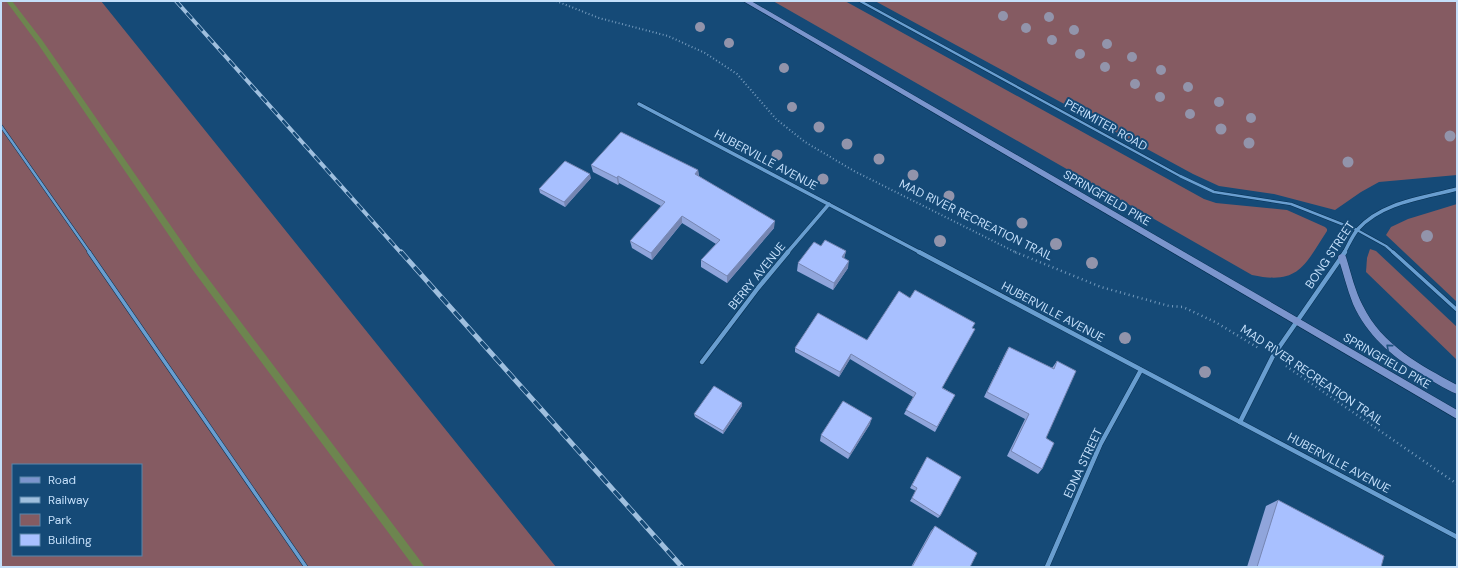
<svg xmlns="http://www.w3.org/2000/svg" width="1458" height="568" font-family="'DM Sans',sans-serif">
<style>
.green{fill:#855b62;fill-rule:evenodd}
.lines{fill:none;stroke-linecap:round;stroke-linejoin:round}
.stream{fill:#6d854f;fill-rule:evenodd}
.lane-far1-casing{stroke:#062f51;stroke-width:3.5}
.lane-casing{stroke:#062f51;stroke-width:4.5}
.street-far1-casing{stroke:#062f51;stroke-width:4.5}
.street-casing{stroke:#062f51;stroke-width:5.5}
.secondary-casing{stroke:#062f51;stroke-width:1}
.path-far1{stroke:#7299bc;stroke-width:2;stroke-dasharray:1 2.5;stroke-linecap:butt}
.path{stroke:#7299bc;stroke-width:2.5;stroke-dasharray:1 3.5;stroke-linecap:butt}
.lane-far1{stroke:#699ed0;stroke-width:2.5}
.lane{stroke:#699ed0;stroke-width:3.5}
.street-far1{stroke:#699ed0;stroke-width:3.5}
.street{stroke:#699ed0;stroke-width:4.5}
.secondary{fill:#7b95cd;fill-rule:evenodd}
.rail-far1-casing{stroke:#9fbfde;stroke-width:4}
.rail-casing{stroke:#9fbfde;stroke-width:5}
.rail-far1{stroke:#154a77;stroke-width:2.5;stroke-dasharray:8;stroke-linecap:butt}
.rail{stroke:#154a77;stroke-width:3.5;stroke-dasharray:10;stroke-linecap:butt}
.tree{fill:#9294ab}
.wall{fill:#90a5db}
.shaded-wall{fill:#7686b2}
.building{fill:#a8c0ff;stroke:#7686b2}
.oneway{stroke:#1f5280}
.labels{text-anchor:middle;stroke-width:4;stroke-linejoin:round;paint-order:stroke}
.street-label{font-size:12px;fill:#c4dffa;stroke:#154a77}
</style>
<rect width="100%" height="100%" fill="#154a77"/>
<g class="green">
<path d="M1 1H101L556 567H1ZM13 465H141V555H13Z"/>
<path d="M773 1H845L1204 199 1216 203 1287 210 1325 227 1327 229V231C1304 266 1299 285 1252 275Z"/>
<path d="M875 1H1457V175L1379 182 1361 192 1335 210 1274 194 1219 186 1193 174Z"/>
<path d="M1457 204V302L1386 235 1391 227 1408 219Z"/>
<path d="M1370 249 1376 251 1457 327V360L1366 272 1367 258Z"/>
</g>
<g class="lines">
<path class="stream" d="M6 1H12L42 40 198 265 425 567H414L192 269 38 44Z"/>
<defs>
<g id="lane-far1">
<path d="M860 1 1180 176 1214 192 1291 204 1357 230 1386 246 1394 253"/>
<path d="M1 126 90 253"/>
</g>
<g id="lane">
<path d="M89 252 306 567"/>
<path d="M1393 252 1457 310"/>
</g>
<g id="street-far1">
<path d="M639 104 921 253"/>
<path d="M787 253 829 204"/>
<path d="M1344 253C1348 246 1352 236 1358 229 1382 202 1423 198 1457 189"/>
</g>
<g id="street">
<path d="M919 252 1457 537"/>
<path d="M702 362 758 288 788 252"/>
<path d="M1240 422 1273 356 1345 252"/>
<path d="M1047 567 1100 445 1141 370"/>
</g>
<g id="secondary">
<path d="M743 1H751L1457 410V419Z"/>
<path d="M1342 254 1345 255 1346 257C1351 273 1355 291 1363 306 1382 345 1420 365 1457 385V394C1444 389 1431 380 1420 373 1391 356 1367 335 1353 304 1347 289 1343 272 1338 257L1339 255Z"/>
</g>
</defs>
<use href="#lane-far1" class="lane-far1-casing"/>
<use href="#lane" class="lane-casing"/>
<use href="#street-far1" class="street-far1-casing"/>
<use href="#street" class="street-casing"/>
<use href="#secondary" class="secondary-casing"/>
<path class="path-far1" d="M556 1 599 18 668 36 705 53 737 74 776 119 805 142 854 171 1017 253"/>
<g class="path">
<path d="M1015 252 1101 287 1169 306 1183 307 1217 323 1260 349"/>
<path d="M1286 366 1457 484"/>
</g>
<use href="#lane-far1" class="lane-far1"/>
<use href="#lane" class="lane"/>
<use href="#street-far1" class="street-far1"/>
<use href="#street" class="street"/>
<use href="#secondary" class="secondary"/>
<defs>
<path id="rail-far1" d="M176 1 401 253"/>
<path id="rail" d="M401 252 682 567"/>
</defs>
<use href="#rail-far1" class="rail-far1-casing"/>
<use href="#rail" class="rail-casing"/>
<use href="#rail-far1" class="rail-far1"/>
<use href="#rail" class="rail"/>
</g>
<g class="tree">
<circle cx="1003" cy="16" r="5"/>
<circle cx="1049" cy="17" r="5"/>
<circle cx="700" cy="27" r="5"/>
<circle cx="1026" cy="28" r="5"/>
<circle cx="1074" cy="30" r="5"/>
<circle cx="1052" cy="40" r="5"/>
<circle cx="729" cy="43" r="5"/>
<circle cx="1107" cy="44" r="5"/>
<circle cx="1080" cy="54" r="5"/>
<circle cx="1132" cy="57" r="5"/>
<circle cx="1105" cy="67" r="5"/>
<circle cx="784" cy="68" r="5"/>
<circle cx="1161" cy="70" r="5"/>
<circle cx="1135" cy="84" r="5"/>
<circle cx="1188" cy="87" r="5"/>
<circle cx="1160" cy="97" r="5"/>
<circle cx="1219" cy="102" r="5"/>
<circle cx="792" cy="107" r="5"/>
<circle cx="1190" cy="114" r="5"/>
<circle cx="1251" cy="118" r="5"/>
<circle cx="819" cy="127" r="5.5"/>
<circle cx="1221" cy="129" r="5.5"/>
<circle cx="1450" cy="136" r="5.5"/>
<circle cx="1249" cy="143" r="5.5"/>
<circle cx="847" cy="144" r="5.5"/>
<circle cx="777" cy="155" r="5.5"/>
<circle cx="879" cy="159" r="5.5"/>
<circle cx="1348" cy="162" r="5.5"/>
<circle cx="913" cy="175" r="5.5"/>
<circle cx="823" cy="179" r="5.5"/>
<circle cx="949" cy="196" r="5.5"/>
<circle cx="1022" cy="223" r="5.5"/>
<circle cx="1427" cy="236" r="6"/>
<circle cx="940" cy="241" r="6"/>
<circle cx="1056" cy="244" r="6"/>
<circle cx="1092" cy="263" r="6"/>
<circle cx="1125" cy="338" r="6"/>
<circle cx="1205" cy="372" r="6"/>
</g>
<g class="wall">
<path d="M591 165 698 170 699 176 774 228 727 283 701 267V260L716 244 682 223 652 260 632 248 630 241 661 206 619 183 618 185 593 172Z"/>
<path d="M591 178 565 207 540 193 539 189Z"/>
<path d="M821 246 846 251 844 258 848 268 833 290 797 271 798 263Z"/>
<path d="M818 313 955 395 935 432 904 414 913 397 850 359 839 377 795 352V348Z"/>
<path d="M1009 347 1052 368 1057 361 1042 469 1038 474 1007 456 1025 419 984 397 1006 352Z"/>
<path d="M742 403V406L723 434 695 417 694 414Z"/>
<path d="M870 424 848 459 820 441 821 435Z"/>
<path d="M927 457 940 516 938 518 910 501 916 491 910 488Z"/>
<path d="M1278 500 1381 567H1247L1266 506Z"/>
<path d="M935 526 970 567H911L931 531Z"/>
</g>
<g class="shaded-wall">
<path d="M698 170 699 177 695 174Z"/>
<path d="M590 174 591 178 565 207 564 202Z"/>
<path d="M618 176 619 183 618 185 617 178Z"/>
<path d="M682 216V223L652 260 651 253Z"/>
<path d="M775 221 774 228 727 283V276Z"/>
<path d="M846 251 844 259 842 257Z"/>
<path d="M849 261 848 268 833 290 834 283Z"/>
<path d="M851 354 850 359 839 377 840 372Z"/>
<path d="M742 403V406L723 434V431Z"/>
<path d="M872 418 870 424 848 459 850 454Z"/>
</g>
<g class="building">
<path d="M621 132 698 170 695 174 775 221 727 276 701 260 720 240 682 216 651 253 630 241 665 202 618 176 617 178 591 165Z"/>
<path d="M565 161 590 174 564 202 539 189Z"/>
<path d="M825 240 846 251 842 257 849 261 834 283 798 263 814 242 821 246Z"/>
<path d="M915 290 975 323 972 328 975 329 942 388 955 395 937 427 906 410 916 393 851 354 840 372 795 348 818 313 867 340 899 291 910 298Z"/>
<path d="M1009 347 1054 369 1057 361 1076 371 1046 438 1054 443 1042 469 1011 451 1029 414 987 392Z"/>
<path d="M714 386 742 403 723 431 694 414Z"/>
<path d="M843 401 872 418 850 454 821 435Z"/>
<path d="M927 457 961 477 940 516 912 498 917 488 912 485Z"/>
<path d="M1278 500 1384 556 1381 567H1257Z"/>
<path d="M935 526 977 553 970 567H912Z"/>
</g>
<defs><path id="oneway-chevron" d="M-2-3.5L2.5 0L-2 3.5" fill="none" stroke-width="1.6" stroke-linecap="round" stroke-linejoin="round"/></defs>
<use class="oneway" href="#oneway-chevron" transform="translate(1389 347) rotate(-139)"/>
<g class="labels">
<g class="street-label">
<text transform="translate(1106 125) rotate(29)" y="4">PERIMITER ROAD</text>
<text transform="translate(766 160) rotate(28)" y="4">HUBERVILLE AVENUE</text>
<text transform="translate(1107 198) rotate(30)" y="4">SPRINGFIELD PIKE</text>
<text transform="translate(976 220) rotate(26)" y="4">MAD RIVER RECREATION TRAIL</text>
<text transform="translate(1330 255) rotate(-56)" y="4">BONG STREET</text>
<text transform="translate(757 276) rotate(-51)" y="4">BERRY AVENUE</text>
<text transform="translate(1053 312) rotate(28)" y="4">HUBERVILLE AVENUE</text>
<text transform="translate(1387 361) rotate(30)" y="4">SPRINGFIELD PIKE</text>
<text transform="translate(1312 375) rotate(34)" y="4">MAD RIVER RECREATION TRAIL</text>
<text transform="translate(1083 463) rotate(-65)" y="4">EDNA STREET</text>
<text transform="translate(1339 463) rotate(28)" y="4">HUBERVILLE AVENUE</text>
</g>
</g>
<rect width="1458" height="568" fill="none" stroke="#c4dffa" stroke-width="4"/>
<rect x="12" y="464" width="130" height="92" fill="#154a77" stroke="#5b86ab"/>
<rect x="20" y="477" width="20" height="6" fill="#7b95cd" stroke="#5b86ab"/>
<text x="48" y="484" font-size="12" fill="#c4dffa">Road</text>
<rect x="20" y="497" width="20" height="6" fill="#9fbfde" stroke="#5b86ab"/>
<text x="48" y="504" font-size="12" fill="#c4dffa">Railway</text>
<rect x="20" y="514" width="20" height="12" fill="#855b62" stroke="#5b86ab"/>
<text x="48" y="524" font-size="12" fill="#c4dffa">Park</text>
<rect x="20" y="534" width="20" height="12" fill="#a8c0ff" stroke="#5b86ab"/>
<text x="48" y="544" font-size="12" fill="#c4dffa">Building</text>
</svg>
